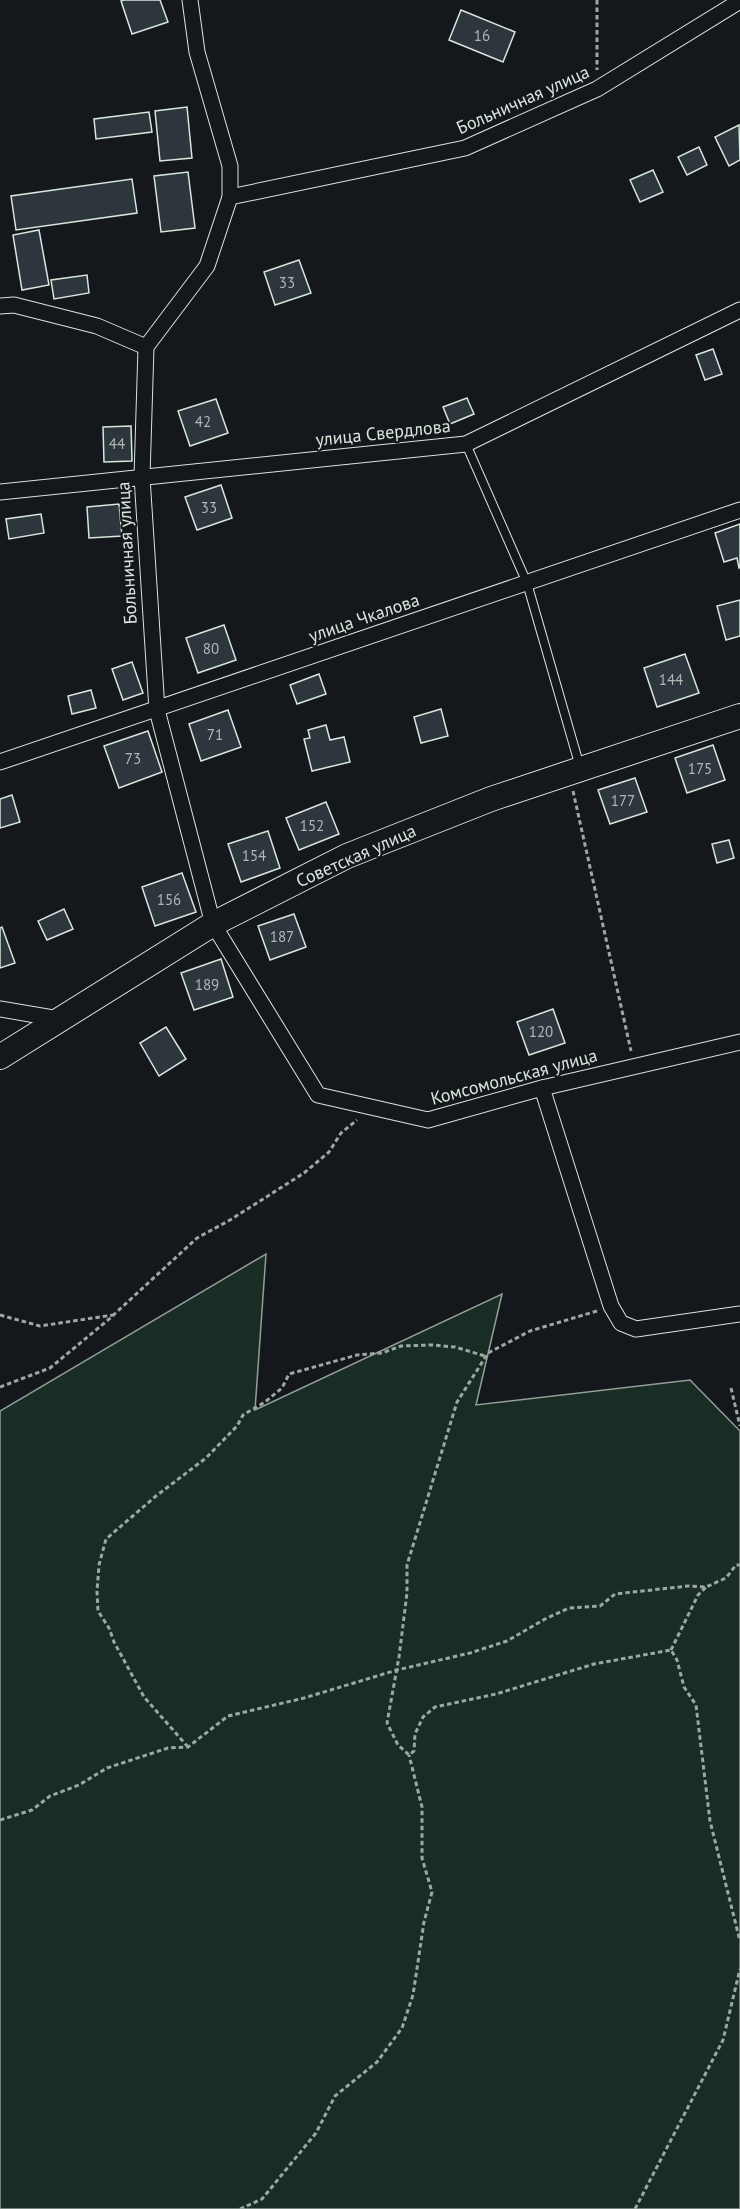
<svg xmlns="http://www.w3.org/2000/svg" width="740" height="2209" font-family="'PT Sans',sans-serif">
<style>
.green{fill:#1a2d24;stroke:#939e99;stroke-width:1.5}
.building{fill:#2c363c;stroke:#d8e6dc;stroke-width:1.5}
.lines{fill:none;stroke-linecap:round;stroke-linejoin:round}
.service-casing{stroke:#d8e6dc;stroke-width:10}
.minor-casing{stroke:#d8e6dc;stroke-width:17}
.primary-casing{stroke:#d8e6dc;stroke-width:26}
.path{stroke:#9da8a2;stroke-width:3;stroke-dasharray:4.5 3;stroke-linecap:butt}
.service{stroke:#14181c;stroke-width:8}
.minor{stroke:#14181c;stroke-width:15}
.primary{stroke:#14181c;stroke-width:24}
.labels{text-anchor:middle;stroke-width:4.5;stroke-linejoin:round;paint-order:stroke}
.number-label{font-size:15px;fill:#adbab4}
.street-label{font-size:18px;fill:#d8e6dc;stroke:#14181c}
</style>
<rect width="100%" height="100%" fill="#14181c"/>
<path class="green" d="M266 1254 255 1410 502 1294 476 1405 690 1380 740 1431V2209H0V1411Z"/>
<g class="building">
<path d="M124 0H160L168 22 132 34 121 1Z"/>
<path d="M461 10 515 32 503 62 449 40Z"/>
<path d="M187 107 192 158 160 161 155 111Z"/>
<path d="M149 112 152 132 96 139 94 119Z"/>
<path d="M739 125 740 160 729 166 715 137Z"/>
<path d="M699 147 707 165 687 175 678 157Z"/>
<path d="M653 170 663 192 640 202 630 180Z"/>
<path d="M188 172 195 228 161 232 154 176Z"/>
<path d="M132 179 137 213 16 230 11 196Z"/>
<path d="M39 230 49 285 22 290 13 235Z"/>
<path d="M299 260 311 293 275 305 264 272Z"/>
<path d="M87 275 89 293 54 299 51 280Z"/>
<path d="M713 349 722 374 705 380 696 355Z"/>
<path d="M467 398 474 414 450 424 443 407Z"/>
<path d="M216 399 228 433 190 446 178 411Z"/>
<path d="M131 426 132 461 104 462 103 427Z"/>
<path d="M221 485 232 518 197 530 185 497Z"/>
<path d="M119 504 122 536 89 538 87 507Z"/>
<path d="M41 514 44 533 9 539 6 519Z"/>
<path d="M740 524V567L739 568 737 558 724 562 715 533Z"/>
<path d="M740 600V636L726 640 717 606Z"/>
<path d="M224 625 236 660 198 673 186 638Z"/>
<path d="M685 654 699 693 657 707 644 668Z"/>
<path d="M132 662 143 693 123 700 112 669Z"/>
<path d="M319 674 326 694 297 704 290 685Z"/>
<path d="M91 690 96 708 72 714 68 696Z"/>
<path d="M441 709 448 736 421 743 414 717Z"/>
<path d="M228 710 241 747 201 761 189 724Z"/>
<path d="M326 725 330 740 344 737 350 762 312 771 304 739 310 738 308 730Z"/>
<path d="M148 731 162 772 119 788 104 746Z"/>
<path d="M713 745 725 780 687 793 675 758Z"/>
<path d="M635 778 647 812 610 824 598 790Z"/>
<path d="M12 795 20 822 0 828V799Z"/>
<path d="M326 802 339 834 299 850 286 818Z"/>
<path d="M268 831 280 868 241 882 228 844Z"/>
<path d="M729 840 734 858 717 863 712 844Z"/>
<path d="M182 873 196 912 155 926 142 887Z"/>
<path d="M64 909 73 929 47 940 38 921Z"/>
<path d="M294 914 306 947 270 960 258 926Z"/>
<path d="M2 927 15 963 0 968V928Z"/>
<path d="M221 959 233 997 194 1010 181 973Z"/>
<path d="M553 1009 565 1043 529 1055 517 1022Z"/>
<path d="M166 1027 186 1059 159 1076 140 1043Z"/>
</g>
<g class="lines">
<defs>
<path id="service" d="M466 444 527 583 580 767"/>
<g id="minor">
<path d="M190 0 197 52 230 166V197L207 266 146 347 142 477 157 710 213 924 318 1095 428 1120 542 1088 740 1042"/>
<path d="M230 197 465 148 597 89 740 1"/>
<path d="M0 306 14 305 97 326 146 347"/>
<path d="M0 492 466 444 740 310"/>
<path d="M0 762 740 510"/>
<path d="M0 1009 59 1019"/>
<path d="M542 1088 611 1306 621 1323 636 1329 740 1314"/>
</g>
<path id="primary" d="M0 1057 213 924 347 856 491 799 740 716"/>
</defs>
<use href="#service" class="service-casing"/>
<use href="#minor" class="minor-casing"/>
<use href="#primary" class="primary-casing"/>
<g class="path">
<path d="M597 0V70"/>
<path d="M573 791 631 1051"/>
<path d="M597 1311 530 1331 488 1353 457 1402 407 1565V1593L399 1657 387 1723 398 1745 409 1755 414 1751 415 1734 423 1717 435 1707 496 1694 594 1664 671 1650 677 1660 684 1687 696 1705 710 1821 740 1941"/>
<path d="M0 1315 40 1326 113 1315"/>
<path d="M0 1387 50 1368 108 1320 197 1238 230 1220 304 1173 329 1152 341 1133 357 1120"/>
<path d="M731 1388 740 1426"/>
<path d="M671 1650 698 1595 706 1587"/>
<path d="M188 1747 144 1697 114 1642 109 1628 98 1611 97 1591 99 1565 106 1539 156 1496 206 1458 237 1426 243 1415 265 1402 282 1388 289 1374 357 1355 382 1353 401 1346 432 1345 455 1347 485 1356"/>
<path d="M0 1820 32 1810 50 1796 79 1785 107 1768 168 1748 188 1747 228 1716 304 1698 397 1670 470 1653 507 1641 545 1619 569 1608 600 1606 615 1594 688 1586 706 1587 726 1578 736 1565H740"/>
<path d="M240 2209 262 2199 316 2133 335 2096 377 2062 402 2028 413 1995 424 1922 432 1892 422 1858V1807L409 1755"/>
<path d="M635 2209 723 2040 740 1969"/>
</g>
<use href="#service" class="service"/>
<use href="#minor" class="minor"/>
<use href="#primary" class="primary"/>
</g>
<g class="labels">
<g class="number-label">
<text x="482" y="41">16</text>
<text x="287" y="288">33</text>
<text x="203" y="427">42</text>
<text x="117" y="449">44</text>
<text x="209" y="513">33</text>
<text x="211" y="654">80</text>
<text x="671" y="685">144</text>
<text x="215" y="740">71</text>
<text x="133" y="764">73</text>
<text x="700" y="774">175</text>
<text x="623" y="806">177</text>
<text x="312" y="831">152</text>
<text x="254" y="861">154</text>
<text x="169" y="905">156</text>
<text x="282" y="942">187</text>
<text x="207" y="990">189</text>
<text x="541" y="1037">120</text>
</g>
<g class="street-label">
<text transform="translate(523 100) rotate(-24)" y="6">Больничная улица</text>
<text transform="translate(383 433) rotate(-6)" y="6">улица Свердлова</text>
<text transform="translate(127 553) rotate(-93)" y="6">Больничная улица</text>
<text transform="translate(364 618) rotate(-19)" y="6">улица Чкалова</text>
<text transform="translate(356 856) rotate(-24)" y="6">Советская улица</text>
<text transform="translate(514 1077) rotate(-15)" y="6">Комсомольская улица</text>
</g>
</g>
</svg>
